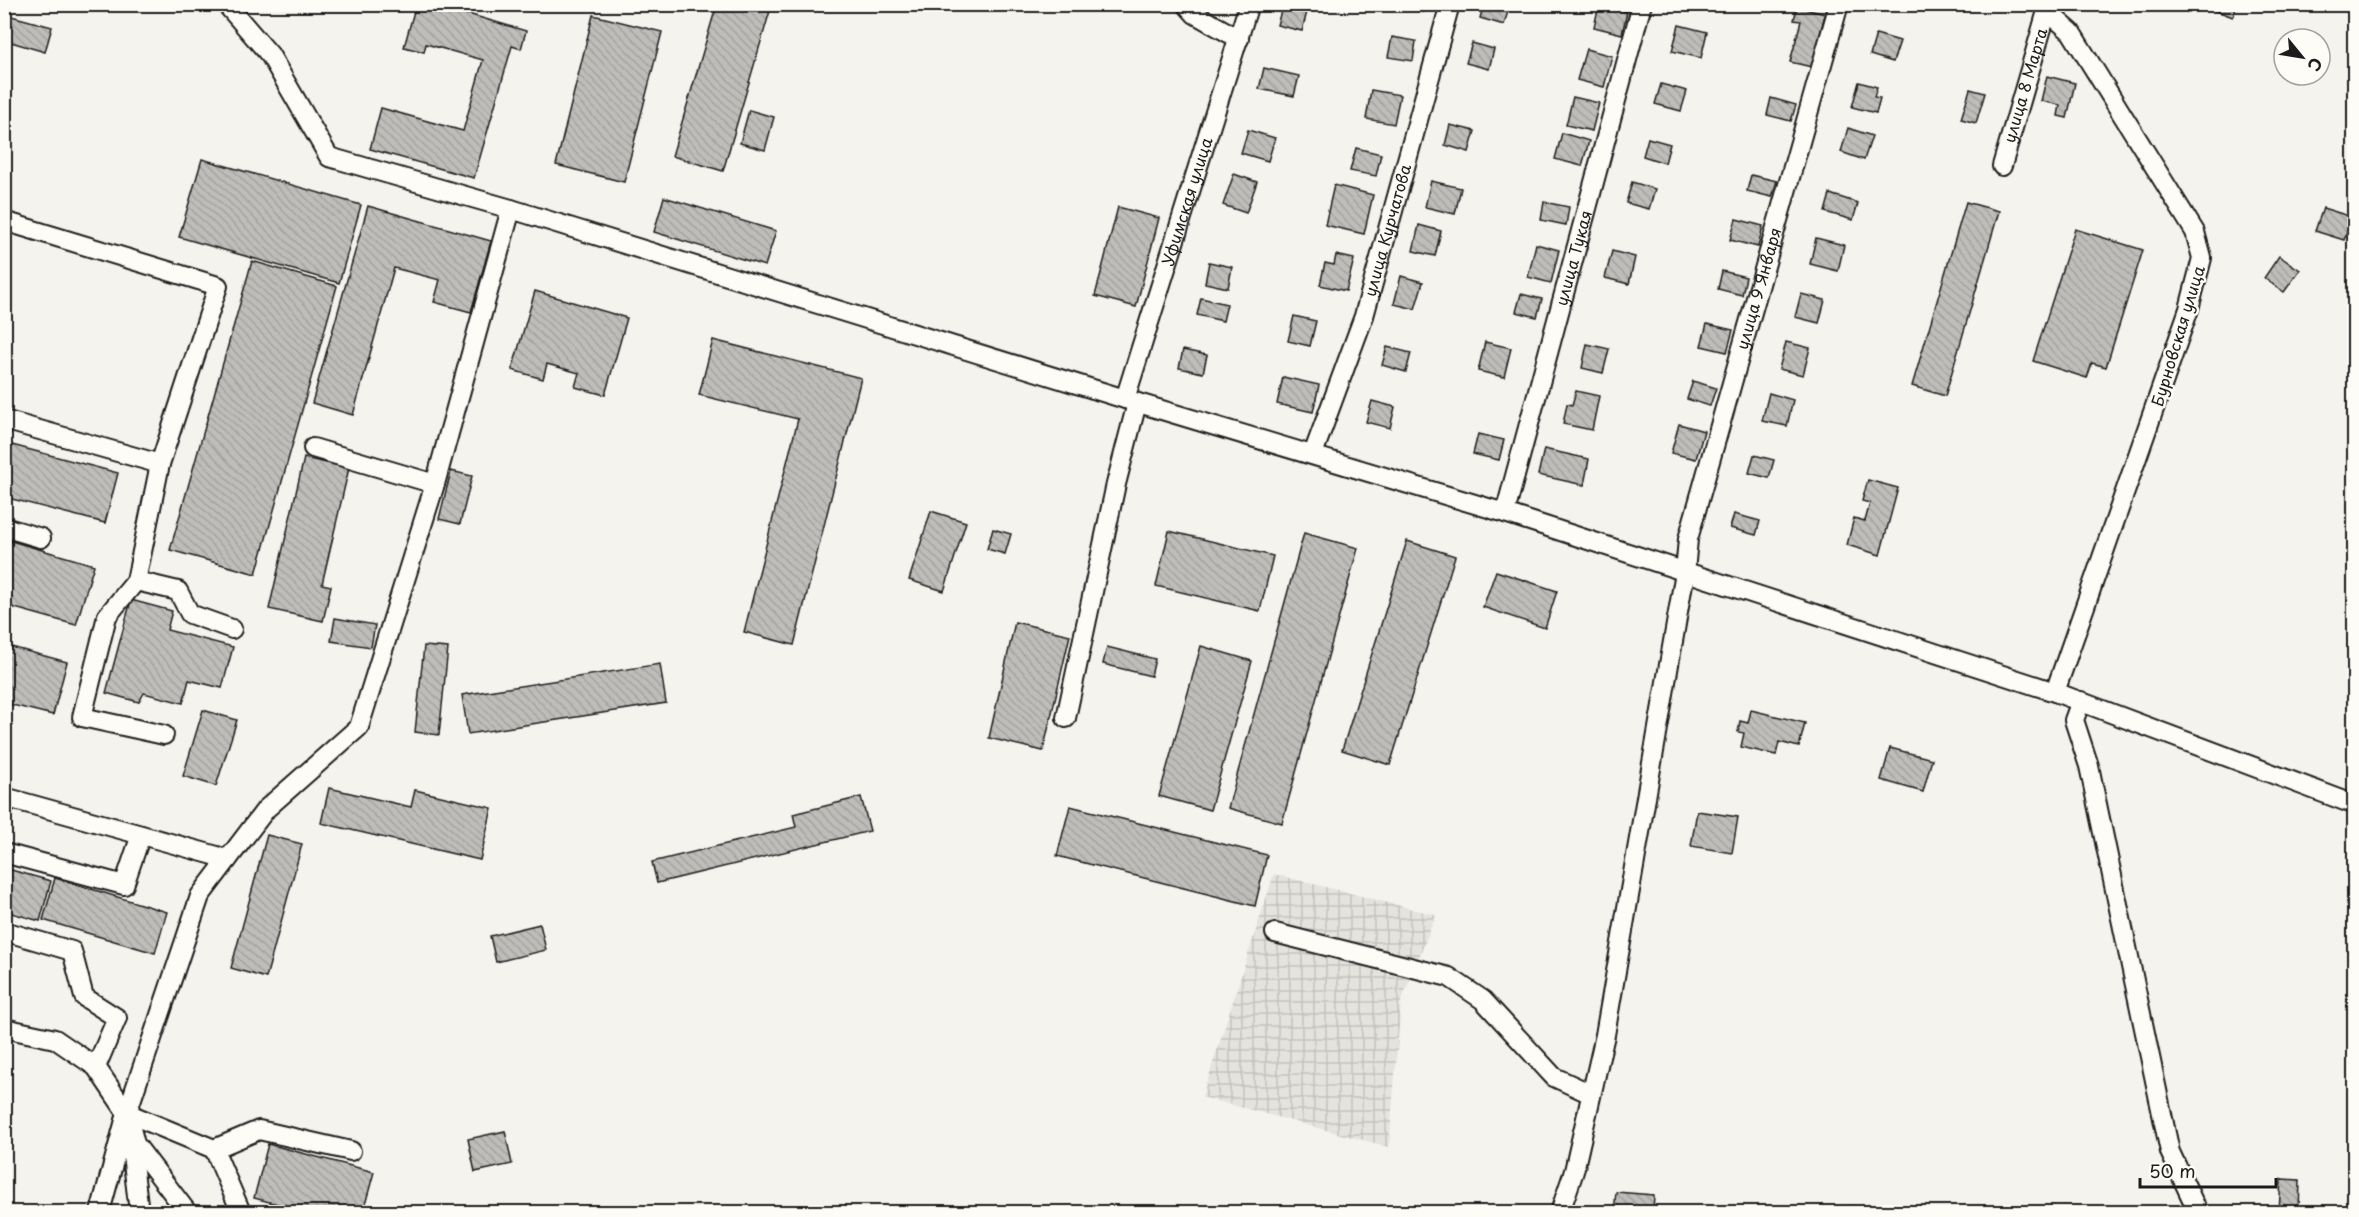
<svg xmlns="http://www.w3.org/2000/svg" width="2359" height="1217" font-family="'Playpen Sans',sans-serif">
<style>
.industrial{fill:url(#industrial-grid)}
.building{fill:url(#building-back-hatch);stroke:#1c1c1c;stroke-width:1.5}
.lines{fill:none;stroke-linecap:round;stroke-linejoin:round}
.minor-casing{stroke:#1c1c1c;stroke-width:22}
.minor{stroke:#fdfcf7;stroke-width:18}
.labels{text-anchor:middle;stroke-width:5;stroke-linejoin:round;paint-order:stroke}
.street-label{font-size:16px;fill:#1c1c1c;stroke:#fdfcf7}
</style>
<defs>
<pattern id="industrial-grid" width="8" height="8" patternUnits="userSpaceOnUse" patternTransform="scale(1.5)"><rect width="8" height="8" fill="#e4e3de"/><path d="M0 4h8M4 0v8" fill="none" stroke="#c3c2be"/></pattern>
<pattern id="building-back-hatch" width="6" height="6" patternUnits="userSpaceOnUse" patternTransform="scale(1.5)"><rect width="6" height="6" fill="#bebdba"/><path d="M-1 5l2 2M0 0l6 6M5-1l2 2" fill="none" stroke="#a3a29f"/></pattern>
</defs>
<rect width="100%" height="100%" fill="#f4f3ee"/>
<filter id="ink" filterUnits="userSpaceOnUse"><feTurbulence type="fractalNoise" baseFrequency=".0167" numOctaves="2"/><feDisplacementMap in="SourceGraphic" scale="12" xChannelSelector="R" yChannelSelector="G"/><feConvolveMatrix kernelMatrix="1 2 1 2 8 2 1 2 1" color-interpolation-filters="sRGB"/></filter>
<g filter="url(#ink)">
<path class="industrial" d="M1274 874 1436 915 1401 1002 1389 1147 1202 1097Z"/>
<g class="building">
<path d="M416 4H434L526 31 521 49 512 46 474 178 370 149 381 108 463 131 483 60 426 44 424 52 404 47Z"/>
<path d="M717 4H772L723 171 672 156Z"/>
<path d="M1283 4H1309L1302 31 1277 25Z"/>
<path d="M1405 4H1426L1424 12 1404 7Z"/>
<path d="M1484 4H1510L1504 25 1480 18Z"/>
<path d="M2197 4H2237L2233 17Z"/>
<path d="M1599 5 1627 12 1622 34 1594 27Z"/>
<path d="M1797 7 1825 14 1812 67 1790 62 1801 21 1794 20Z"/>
<path d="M4 14 52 27 45 52 4 40Z"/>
<path d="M593 15 662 32 624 182 556 165Z"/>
<path d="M1679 25 1707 32 1701 58 1672 51Z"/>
<path d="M1876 34 1900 41 1893 62 1870 55Z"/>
<path d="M1392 37 1416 41 1413 61 1388 57Z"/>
<path d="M1472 43 1494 49 1489 69 1466 63Z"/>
<path d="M1586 49 1612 56 1604 87 1577 80Z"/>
<path d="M1264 68 1299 76 1294 96 1259 89Z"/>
<path d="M2047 76 2075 83 2067 118 2058 116 2060 105 2041 101Z"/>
<path d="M1859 82 1877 87 1874 97 1880 98 1876 113 1852 107Z"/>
<path d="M1661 84 1687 91 1681 111 1655 104Z"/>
<path d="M1970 89 1985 93 1976 123 1961 119Z"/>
<path d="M1371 90 1400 95 1394 124 1366 119Z"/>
<path d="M1573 97 1599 103 1592 131 1566 125Z"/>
<path d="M1771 98 1796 105 1791 121 1767 115Z"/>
<path d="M749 110 774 117 765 150 740 143Z"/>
<path d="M1450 125 1475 131 1469 152 1445 145Z"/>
<path d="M1848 128 1872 136 1864 160 1841 152Z"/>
<path d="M1248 130 1275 138 1268 161 1241 153Z"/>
<path d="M1562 133 1589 141 1582 166 1555 159Z"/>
<path d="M1648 138 1670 144 1665 163 1643 156Z"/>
<path d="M1356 148 1381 154 1376 176 1350 171Z"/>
<path d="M202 159 361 205 339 283 179 237Z"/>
<path d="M1234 174 1257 182 1246 213 1223 205Z"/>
<path d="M1751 175 1777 181 1772 197 1747 191Z"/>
<path d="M1431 181 1461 188 1455 214 1425 207Z"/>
<path d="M1632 182 1655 189 1649 209 1626 203Z"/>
<path d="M1334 185 1373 195 1364 234 1325 225Z"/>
<path d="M1830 194 1858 203 1853 220 1825 212Z"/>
<path d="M664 197 776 231 765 266 654 232Z"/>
<path d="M1544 202 1569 207 1566 225 1541 220Z"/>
<path d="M1966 202 1999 211 1945 396 1912 386Z"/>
<path d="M368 206 491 241 471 312 434 302 440 280 394 268 353 415 312 403Z"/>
<path d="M1118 207 1159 218 1136 307 1095 296Z"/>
<path d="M2323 208 2352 217 2344 240 2315 231Z"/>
<path d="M1736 219 1763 226 1758 247 1730 240Z"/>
<path d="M1419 225 1441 231 1435 256 1413 251Z"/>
<path d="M2075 229 2143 250 2106 367 2092 363 2087 378 2033 361Z"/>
<path d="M1816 238 1844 245 1838 271 1810 264Z"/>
<path d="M1536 244 1559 250 1551 283 1528 277Z"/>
<path d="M1612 251 1635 257 1629 284 1605 278Z"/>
<path d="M1336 255 1354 259 1346 291 1320 285 1325 263 1334 265Z"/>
<path d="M2279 256 2300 270 2284 292 2264 278Z"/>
<path d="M252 261 337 286 256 574 170 550Z"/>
<path d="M1209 262 1232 267 1228 288 1205 283Z"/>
<path d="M1722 271 1746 277 1742 295 1718 289Z"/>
<path d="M1401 276 1423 282 1415 309 1394 304Z"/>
<path d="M535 291 627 318 605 395 575 387 579 373 547 364 543 379 512 370Z"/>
<path d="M1521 294 1542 299 1537 317 1516 312Z"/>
<path d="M1801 294 1825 300 1819 323 1795 317Z"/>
<path d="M1201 298 1227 304 1223 321 1197 315Z"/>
<path d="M1294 316 1316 321 1310 346 1288 341Z"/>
<path d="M1707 324 1733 330 1727 352 1701 346Z"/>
<path d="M713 340 861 378 794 645 744 632 798 419 699 395Z"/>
<path d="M1485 342 1511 348 1504 377 1478 371Z"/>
<path d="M1786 342 1810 348 1803 375 1779 369Z"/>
<path d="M1587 344 1609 349 1603 373 1582 368Z"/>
<path d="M1387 347 1411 353 1406 372 1382 365Z"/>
<path d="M1183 350 1207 355 1203 373 1179 368Z"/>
<path d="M1283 377 1319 385 1313 412 1277 404Z"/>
<path d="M1693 381 1716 388 1710 406 1687 399Z"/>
<path d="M1576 391 1599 396 1592 430 1563 424 1567 404 1572 405Z"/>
<path d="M1769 393 1793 400 1787 426 1762 421Z"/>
<path d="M1372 401 1395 407 1390 428 1366 422Z"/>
<path d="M1679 424 1704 431 1696 459 1671 453Z"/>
<path d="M1478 434 1504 440 1499 460 1473 454Z"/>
<path d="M12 445 118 473 105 523 4 497V473Z"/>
<path d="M1544 449 1589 459 1584 485 1538 475Z"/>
<path d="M1754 455 1774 460 1769 478 1749 473Z"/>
<path d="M304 458 349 468 322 584 331 586 323 621 269 609Z"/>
<path d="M451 471 472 476 460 524 439 519Z"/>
<path d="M1868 480 1898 488 1880 555 1847 545 1854 518 1865 521 1870 503 1862 501Z"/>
<path d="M931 511 966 522 944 591 909 580Z"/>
<path d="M1734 514 1760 521 1756 535 1730 528Z"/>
<path d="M993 529 1011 534 1005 554 987 549Z"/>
<path d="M1169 531 1273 556 1260 611 1156 586Z"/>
<path d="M1304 533 1358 548 1282 823 1228 808Z"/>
<path d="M4 539 94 565 76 625 4 605Z"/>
<path d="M1407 541 1455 556 1390 765 1342 750Z"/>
<path d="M1496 571 1557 591 1545 628 1483 607Z"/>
<path d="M131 600 172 611 167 630 233 647 222 688 189 680 183 703 144 693 139 702 106 693Z"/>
<path d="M335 618 375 625 371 647 331 641Z"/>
<path d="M1015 622 1070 635 1043 751 989 738Z"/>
<path d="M4 645 67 662 53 715 4 703Z"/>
<path d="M424 646 448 648 439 735 415 732Z"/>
<path d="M1201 646 1252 661 1210 810 1159 796Z"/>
<path d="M1107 647 1155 659 1151 676 1103 664Z"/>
<path d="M660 664 666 703 468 734 462 695Z"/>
<path d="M203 710 237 720 216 786 183 776Z"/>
<path d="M1751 710 1805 723 1799 747 1779 742 1776 755 1741 747 1744 733 1738 732 1740 721 1748 723Z"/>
<path d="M1890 748 1932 759 1923 792 1881 780Z"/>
<path d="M329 788 411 807 415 790 492 808 480 860 321 823Z"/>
<path d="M861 797 870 831 657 883 652 862 796 827 793 814Z"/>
<path d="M1070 806 1267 855 1255 906 1057 856Z"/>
<path d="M1697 811 1738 817 1732 853 1691 846Z"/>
<path d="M267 835 302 844 266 978 231 968Z"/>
<path d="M4 868 51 881 40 921 4 911Z"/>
<path d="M55 878 167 912 155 953 43 920Z"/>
<path d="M540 924 546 950 496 962 490 936Z"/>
<path d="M505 1131 512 1164 475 1172 468 1139Z"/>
<path d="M268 1144 374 1172 363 1212H308L254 1198Z"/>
<path d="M2281 1179 2300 1180 2299 1212H2279Z"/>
<path d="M1616 1192 1654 1195 1653 1212H1614Z"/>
<path d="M1850 1206 1886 1210V1212H1849Z"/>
</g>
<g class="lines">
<defs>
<g id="minor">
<path d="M226 4 270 55 329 157 511 209 1125 399 1505 513 2055 692 2350 803"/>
<path d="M1186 4 1195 14 1239 39"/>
<path d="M2047 11 2071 32 2195 232 2202 258 2189 309 2055 692"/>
<path id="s1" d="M2002 166 2049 4"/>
<path d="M4 221 218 286 160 464 136 581 178 591 190 614 232 629"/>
<path id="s2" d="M1125 399 1249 4"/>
<path d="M4 420 160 464"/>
<path d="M313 448 435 484 511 209"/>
<path id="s3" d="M1313 454 1364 316 1450 4"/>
<path id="s4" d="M1505 513 1642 4"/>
<path d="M4 527 41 538"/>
<path d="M136 581 107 616 82 717 164 735"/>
<path d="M2081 701 2074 720 2089 766 2170 1152 2198 1212"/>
<path d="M1066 718 1116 484 1137 403"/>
<path d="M4 808 8 798 228 859"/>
<path d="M4 853 124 885 141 835"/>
<path d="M4 931 72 951 84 997 117 1018 96 1067"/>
<path d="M1275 933 1449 977 1483 1000 1554 1077 1591 1094"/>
<path d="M4 1028 55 1039 96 1067 127 1113 135 1144 187 1212"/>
<path d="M127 1113 214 1149 241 1212"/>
<path d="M130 1138 139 1212"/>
<path d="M214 1149 259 1130 351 1151"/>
<path d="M100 1212 127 1113 200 896 266 809 359 727 435 484"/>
<path id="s5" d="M1560 1212 1574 1171 1605 1035 1685 572 1688 539 1839 4"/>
</g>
</defs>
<use href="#minor" class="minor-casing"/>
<use href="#minor" class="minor"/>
</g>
</g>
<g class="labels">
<g class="street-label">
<text dy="6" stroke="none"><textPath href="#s1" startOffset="84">улица 8 Марта</textPath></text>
<text dy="6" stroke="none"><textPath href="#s2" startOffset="207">Уфимская улица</textPath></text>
<text dy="6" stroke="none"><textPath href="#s3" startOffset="236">улица Курчатова</textPath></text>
<text dy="6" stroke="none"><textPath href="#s4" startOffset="264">улица Тукая</textPath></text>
<text dy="6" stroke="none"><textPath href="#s5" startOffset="946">улица 9 Января</textPath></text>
<text transform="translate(2178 336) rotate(-73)" y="6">Бурновская улица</text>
</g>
</g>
<rect width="2359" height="1217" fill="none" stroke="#fdfcf7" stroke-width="24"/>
<rect x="12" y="12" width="2335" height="1193" fill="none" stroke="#1c1c1c" stroke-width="2" filter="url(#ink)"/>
<g transform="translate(2302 57) rotate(120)"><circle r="28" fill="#fdfcf7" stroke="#a3a29f" stroke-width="1.5"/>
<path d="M0-4.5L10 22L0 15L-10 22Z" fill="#1c1c1c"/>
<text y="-9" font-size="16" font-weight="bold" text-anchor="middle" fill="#1c1c1c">С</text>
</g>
<path d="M2140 1178v9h136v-9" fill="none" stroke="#1c1c1c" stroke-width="3"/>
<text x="2149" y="1178" font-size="18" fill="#1c1c1c" stroke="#fdfcf7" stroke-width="4.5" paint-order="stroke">50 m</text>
</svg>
